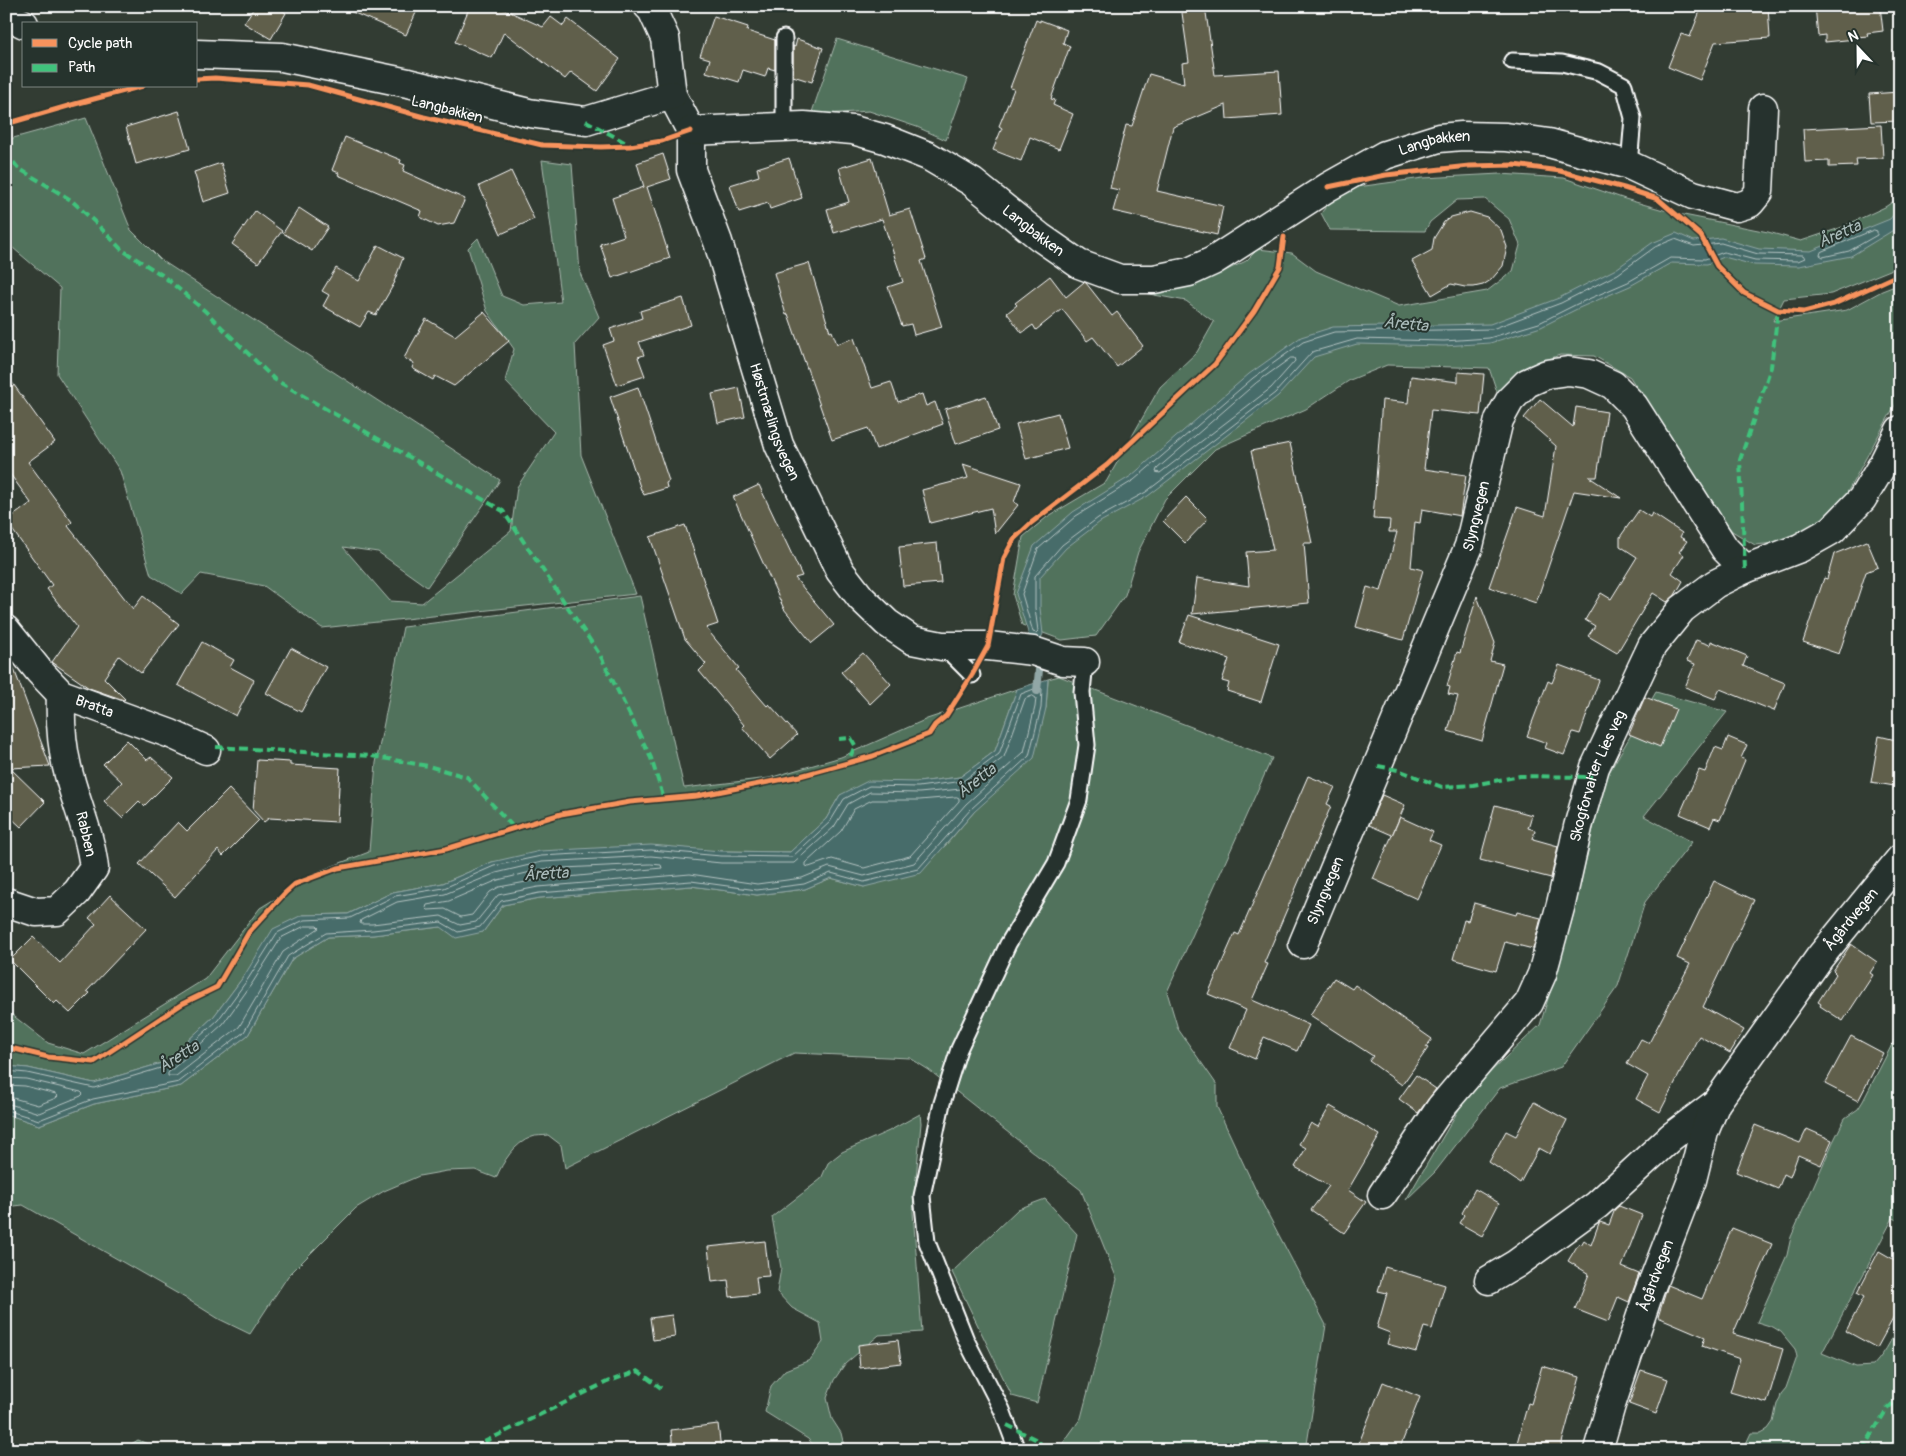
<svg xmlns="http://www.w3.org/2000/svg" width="1906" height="1456" font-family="Pangolin,sans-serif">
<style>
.green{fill:#51725c;stroke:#a8b8ae}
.water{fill:#476c6a;stroke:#91a7a6}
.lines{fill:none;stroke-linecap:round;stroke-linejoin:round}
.shore{stroke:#b5c4c3;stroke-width:1}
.stream{stroke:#91a7a6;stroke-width:8}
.building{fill:#615e4b;stroke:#fff}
.service-casing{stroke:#fff;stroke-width:19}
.minor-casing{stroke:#fff;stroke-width:31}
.service{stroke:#26332d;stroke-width:15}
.minor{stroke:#26332d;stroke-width:28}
.quiet{stroke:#40c37c;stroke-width:4;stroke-dasharray:8 4;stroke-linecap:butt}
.cycleway-casing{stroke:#26332d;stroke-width:8}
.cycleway{stroke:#f8935d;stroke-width:5}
.labels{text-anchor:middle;stroke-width:4;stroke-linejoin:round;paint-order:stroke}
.street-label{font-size:15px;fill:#fff;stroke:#26332d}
.water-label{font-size:16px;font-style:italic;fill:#acbdbc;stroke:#26332d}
</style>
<rect width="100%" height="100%" fill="#323c33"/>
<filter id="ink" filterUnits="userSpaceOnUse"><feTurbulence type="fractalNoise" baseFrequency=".02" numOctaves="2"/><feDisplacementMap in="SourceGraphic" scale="10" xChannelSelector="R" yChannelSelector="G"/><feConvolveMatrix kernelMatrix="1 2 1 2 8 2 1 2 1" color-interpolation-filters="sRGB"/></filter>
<g filter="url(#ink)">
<g class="green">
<path d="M837 39 968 79 946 140 917 127 869 111 811 115Z"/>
<path d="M86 118 131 230 161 260 500 480 489 497 427 587 378 552 343 547 390 601 422 603 511 531 517 487 554 432 505 381 514 349 487 311 468 248 478 238 502 296 524 305 561 302 542 160 572 164 580 273 599 317 575 344 581 455 636 594 322 628 264 586 201 574 182 594 151 575 120 471 57 374 60 288 6 242V140Z"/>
<path d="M1500 174 1564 178 1625 199 1674 213 1768 232 1801 241 1840 228 1885 207 1900 197V266L1831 294 1784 299 1773 321 1847 310 1882 291 1900 284V396L1843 500 1818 524 1784 542 1755 545 1732 531 1707 498 1630 377 1594 356 1560 355 1528 366 1497 392 1489 368 1387 365 1350 380 1306 409 1215 449 1165 499 1138 552 1125 595 1096 636 1062 640 1022 625 1013 595 1023 537 1047 517 1106 482 1160 387 1197 352 1214 322 1186 301 1128 290 1132 285 1212 277 1246 261 1258 249 1292 253 1316 271 1399 306 1487 291 1513 271 1520 245 1509 219 1485 199 1457 200 1430 222 1425 231 1330 230 1321 213 1337 194 1350 188 1423 178Z"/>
<path d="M640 596 684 788 769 778 841 757 927 719 1017 689 995 751 960 777 918 782 840 795 826 819 790 852 721 851 492 862 443 883 393 892 348 914 302 915 244 976 214 1016 165 1062 94 1083 28 1068 6 1066V1010L48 1043 84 1054 205 979 260 908 322 870 369 852 376 763 403 627Z"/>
<path d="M1059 676 1272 758 1167 992 1178 1029 1217 1085V1107L1259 1197 1326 1325 1306 1450H1058L1081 1418 1117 1279 1081 1190 929 1070 910 1058 794 1053 565 1168 561 1145 548 1135C543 1136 536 1135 532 1137 514 1143 503 1162 496 1178L475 1170 447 1171 419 1176 384 1191 356 1208 288 1276 250 1334 219 1319 187 1299 23 1205 6 1207V1114L39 1125 94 1104 181 1086 248 1035 292 959 328 937 373 935 441 927 483 932 503 905 540 898 691 886 757 895 805 889 831 878 864 887 945 846 974 812 1046 708 1048 679Z"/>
<path d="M1656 692 1727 712 1644 816 1692 842 1645 902 1618 986 1561 1067 1500 1088 1435 1172 1406 1200 1469 1092 1540 1025 1572 920 1604 781Z"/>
<path d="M1900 1029V1218L1898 1220 1893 1218 1822 1353 1856 1367 1873 1366C1888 1349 1893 1338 1900 1317V1450H1743L1751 1433H1761L1768 1429 1773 1422 1777 1404 1780 1399 1781 1394 1786 1388 1797 1357 1795 1349 1781 1332 1773 1327 1757 1322 1787 1255 1791 1237 1833 1142 1845 1118 1858 1109 1863 1101Z"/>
<path d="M920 1114 921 1123 913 1212 922 1332 879 1335 845 1364 834 1380 827 1398 832 1419 841 1433 845 1450H818L808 1439 765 1412 771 1386 785 1370 810 1360 823 1342 820 1323 792 1308 777 1292 781 1268 772 1217 821 1179 828 1163 842 1152 889 1131Z"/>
<path d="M1045 1199 1077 1234 1037 1403 1012 1396 952 1272 1018 1209Z"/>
<path d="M138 1440 162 1450H121Z"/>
</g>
<g class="water">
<path d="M1900 206V226L1851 256 1799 266 1754 265 1724 257 1707 264 1671 263 1630 286 1579 308 1541 327 1490 343 1444 346 1357 344 1314 357 1278 396 1148 496 1100 522 1066 548 1040 577V608L1043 634 1039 642H1031L1016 594 1034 546 1073 512 1131 476 1249 374 1301 337 1333 327 1490 324 1559 298 1616 269 1652 243 1676 233 1694 241 1721 238 1759 249 1811 251 1890 219Z"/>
<path d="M1048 679 1046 708 1034 758 974 812 921 873 864 887 831 878 805 889 757 895 691 886 540 898 503 905 483 932 456 938 441 927 373 935 328 937 292 959 248 1035 181 1086 94 1104 39 1125 6 1114V1066L28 1068 94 1083 165 1062 214 1016 244 976 273 929 302 915 348 914 393 892 443 883 492 862 540 851 651 845 721 851 790 852 826 819 840 795 868 781 918 782 960 777 995 751 1017 689Z"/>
</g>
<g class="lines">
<g class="shore">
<path d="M1874 230 1877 231V235L1849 251 1823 257 1820 255 1821 252Z"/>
<path d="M1675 239 1694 246 1721 243 1758 254 1803 255 1805 258 1798 261 1755 260 1724 252 1705 259 1670 258 1628 282 1577 304 1539 323 1489 338 1444 341 1357 339 1312 352 1275 393 1146 492 1098 518 1062 545 1035 576V608L1038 631 1036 633 1033 632 1022 594 1038 549 1076 516 1134 480 1253 378 1303 342 1334 332 1492 329 1561 303 1618 274 1655 247Z"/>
<path d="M1291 358H1294L1295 361 1271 388 1160 473 1156 472 1157 469 1256 383Z"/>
<path d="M1033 696 1036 698 1035 707 1024 752 966 804 914 863 864 876 829 867 802 878 757 884 690 874 538 887 498 895 476 922 460 925 441 916 372 924H362L360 923 361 920 397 902 445 894 496 873 542 862 651 856 721 863H794L834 827 848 804 870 792 919 793 961 789 966 787 1004 757 1025 699Z"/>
<path d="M957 797 959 798V801L910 856 864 868 832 859 809 867 806 866V863L841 831 854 809 872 800H919Z"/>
<path d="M651 864 661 865 662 868 537 880 499 887 490 892 472 915 461 917 445 909 428 910 426 908 427 905 449 901 498 880 543 869Z"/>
<path d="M305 926H317L319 928 283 952 239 1027 176 1076H168V1073L223 1024 253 982 281 938Z"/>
<path d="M6 1071 27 1073 94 1088 167 1066 218 1020 248 979 277 933 304 920 350 918 395 896 444 888 494 866 541 856 651 850 721 856 792 857 830 822 844 799 869 786 918 787 963 781 999 754 1021 694 1039 687 1042 689 1041 708 1029 756 971 809 918 869 864 882 831 873 804 884 757 890 691 881 539 893 501 901 480 927 458 932 441 922 373 930 326 933 288 956 244 1032 179 1082 93 1099 39 1120 6 1110"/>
<path d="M6 1078 26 1079 81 1092 83 1094 81 1096 39 1113 6 1103"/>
<path d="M6 1085 25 1086 56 1094 58 1096 56 1098 38 1105 6 1096"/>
</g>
<path class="stream" d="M1037 691 1039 670"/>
</g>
<g class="building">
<path d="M255 6H275L286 13 271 39 244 23Z"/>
<path d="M338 6H419L406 35Z"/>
<path d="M470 6H497L543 27 551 17 563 26 568 19 620 59 597 91 571 72 565 79 504 32 492 58 455 42Z"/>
<path d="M1181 6H1205L1215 75 1279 71 1282 115 1227 119 1226 105 1173 127 1157 191 1223 206 1217 235 1113 211 1119 190 1110 188 1126 125 1132 126 1149 74 1184 84 1182 63 1189 62Z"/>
<path d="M1702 6H1768L1770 38 1715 42 1700 80 1668 67 1681 34 1690 37Z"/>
<path d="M1815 6H1880L1883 31 1867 33 1868 36 1856 37V39L1825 42V35L1818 36Z"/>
<path d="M714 16 748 27 747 31 775 40V70L768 68 765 77 743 70 739 82 706 72 710 59 700 56Z"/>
<path d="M1036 20 1040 22V20L1067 30 1063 43 1070 46 1051 99 1055 100 1053 105 1073 114 1059 149 1030 137 1021 161 993 150 1002 128 999 126 1014 89 1010 88Z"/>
<path d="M797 39 823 48 812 82 793 76V46L795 47Z"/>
<path d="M1900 92V121L1871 122 1869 94Z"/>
<path d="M179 111 190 149 136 164 126 127Z"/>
<path d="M1881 125 1883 158 1856 159 1857 166 1829 167V161L1805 162 1803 129Z"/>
<path d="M345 137 401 160 400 163 405 165 403 171 465 199 454 223 438 226 420 217 422 211 338 175 339 173 332 170Z"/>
<path d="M663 154 671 179 647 187 670 258 612 278 600 244 624 236 612 198 644 187 637 163Z"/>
<path d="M789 158 802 198 770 209 768 203 739 212 730 185 759 176 757 168Z"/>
<path d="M872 158 889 215 910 209 926 259 921 261 942 327 914 335 911 324 902 326 888 287 903 282 882 219 834 233 827 209 849 202 839 168Z"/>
<path d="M221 163 230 193 203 202 194 172Z"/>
<path d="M511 171 534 219 501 234 479 186Z"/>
<path d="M299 208 328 227 312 251 283 233Z"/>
<path d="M255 211 282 231 258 263 232 244Z"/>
<path d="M1470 212 1487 217 1501 230 1507 247 1503 266 1491 280 1483 285 1474 287H1465L1451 284 1432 295 1412 261 1432 250 1434 238 1444 222 1451 217Z"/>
<path d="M378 245 403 258 394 282H395L376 315 369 312 360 327 323 306 329 295 322 291 336 268 359 281Z"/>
<path d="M809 263 830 332 832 331 837 344 854 338 872 388 891 382 898 402 922 394 926 406 935 402 943 424 876 449 868 428 832 440 788 314 786 315 774 273Z"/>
<path d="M1050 276 1066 297 1084 282 1086 283 1112 316 1117 312 1143 346 1117 367 1093 337 1087 341 1062 309 1036 330 1033 325 1022 333 1007 313 1017 305 1015 303Z"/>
<path d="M683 298 691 325 639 342 644 355 638 357 645 376 617 385 603 345 614 341 610 329 642 318 640 311Z"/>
<path d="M484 312 509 341 454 386 435 376 433 380 412 368 414 363 404 358 426 319 455 336Z"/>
<path d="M1458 372 1484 374 1480 415 1431 410 1424 469 1466 475 1460 516 1422 509 1420 523 1415 522 1411 567 1423 570 1403 640 1356 627 1367 587 1381 591 1397 532H1389L1390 520 1373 519 1382 400 1408 403 1411 376 1458 382Z"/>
<path d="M6 374 55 442 28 462 72 522 68 526 133 609 143 596 179 624 141 673 119 656 104 678 125 699 124 700 89 688 52 662 77 627 47 589 52 585 6 521 31 503 10 474 6 477Z"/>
<path d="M638 387 669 481 666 483 667 488 644 495 642 490H641L610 397Z"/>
<path d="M739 388 745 417 718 423 712 394Z"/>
<path d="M986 396 998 430 956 444 945 409Z"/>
<path d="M1540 399 1573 427 1576 407 1607 412 1597 477H1589L1621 498 1574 491 1536 603 1489 587 1517 507 1545 516 1556 446 1524 418Z"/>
<path d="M1058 413 1068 448 1026 459 1016 424Z"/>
<path d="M1290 443 1312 543H1304L1309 603 1192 614 1197 578 1249 586 1246 552 1273 550 1251 451Z"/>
<path d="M963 464 1021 483 1014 502 1018 505 995 534 991 508 930 523 922 490 968 478Z"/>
<path d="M759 485 802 576 795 578 834 625 812 643 784 609 733 497Z"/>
<path d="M1186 497 1208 519 1185 543 1163 521Z"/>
<path d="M1639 510 1650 517 1652 513 1682 533 1680 537 1687 541 1679 552 1684 555 1672 573 1683 581 1675 595 1667 602 1653 593 1617 653 1588 636 1595 626 1585 620 1601 593 1611 599 1637 557 1620 546V537Z"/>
<path d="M685 525 718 624 706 628 739 668 736 670 767 706 769 704 797 735 770 759 742 727 744 725 699 671 706 664 685 639 650 537Z"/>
<path d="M1867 541 1878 567 1866 572 1839 654 1803 642 1824 578 1827 579 1834 554Z"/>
<path d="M937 543 941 583 903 586 899 547Z"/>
<path d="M1477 596 1495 643 1490 661 1503 664 1482 741 1448 731 1458 696 1448 694 1450 687 1447 686 1457 652 1460 653Z"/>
<path d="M1189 615 1279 644 1261 702 1227 691 1229 683 1222 681 1229 659 1179 642Z"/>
<path d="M1696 640 1710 645 1711 641 1747 656 1743 666 1785 683 1774 711 1720 689 1715 699 1685 687 1695 664 1687 661Z"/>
<path d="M202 642 234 660 230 667 254 680 236 716 178 685Z"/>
<path d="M291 648 326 667 301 712 266 693Z"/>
<path d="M863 653 891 684 870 704 841 672Z"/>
<path d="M6 655 11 661 50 766 10 768 45 802 21 827 6 813Z"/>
<path d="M1559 665 1599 680 1580 734 1573 732 1564 755 1545 748 1547 743 1527 736 1548 681 1552 683Z"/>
<path d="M1645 697 1676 709 1660 747 1629 734Z"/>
<path d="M1879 736 1900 741V787L1871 782Z"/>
<path d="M1728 737 1747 745 1741 758 1745 760 1720 820 1714 818 1710 827 1680 814 1699 770 1705 772 1715 747 1723 750Z"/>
<path d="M127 740 147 760 151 757 173 777 144 806 139 801 122 818 104 801 122 782 103 764Z"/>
<path d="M257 760 290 762V765L340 768 337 822 269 818 264 822 253 810Z"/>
<path d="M1308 776 1335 787 1327 804 1331 806 1264 963 1268 964 1252 1000 1309 1025 1297 1051 1264 1037 1255 1059 1230 1048 1246 1010 1208 994 1235 933 1239 935Z"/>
<path d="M229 789 259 820 223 856 218 850 175 897 139 864 178 822 187 831Z"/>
<path d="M1382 795 1405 805 1392 835 1369 825Z"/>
<path d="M1495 805 1532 815 1528 828 1535 830 1533 839 1558 846 1551 878 1480 860Z"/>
<path d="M1400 817 1433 832 1429 840 1441 845 1417 899 1373 879Z"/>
<path d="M1714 881 1754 900 1703 1007 1744 1030 1730 1053 1699 1036 1660 1112 1636 1099 1648 1076 1627 1064 1641 1039 1649 1043 1690 964 1677 958Z"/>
<path d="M110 895 146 929 87 991 90 993 70 1013 57 1001 54 1004 10 960 33 937 60 963 96 924 89 918Z"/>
<path d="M1474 903 1516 915 1517 912 1541 918 1533 949 1505 942 1496 971 1453 959 1464 920 1468 921Z"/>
<path d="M1851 944 1877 962 1870 973 1873 975 1843 1021 1820 1006 1821 1004 1818 1002 1836 974 1833 971Z"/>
<path d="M1334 978 1352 989 1355 985 1432 1039 1426 1047 1428 1048 1402 1085 1369 1061 1373 1056 1310 1015Z"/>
<path d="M1851 1036 1883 1053 1858 1101 1825 1084Z"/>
<path d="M1416 1075 1436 1089 1418 1113 1399 1099Z"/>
<path d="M1534 1102 1567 1120 1550 1154 1539 1148 1520 1183 1489 1162 1506 1131 1516 1136Z"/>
<path d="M1330 1106 1380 1135 1348 1190 1366 1202 1344 1233 1311 1210 1329 1186 1295 1167 1306 1148 1299 1144 1311 1123 1318 1127Z"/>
<path d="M1755 1125 1800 1143 1807 1129 1832 1140 1821 1165 1798 1155 1790 1177 1784 1174 1778 1189 1736 1172Z"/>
<path d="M1475 1189 1499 1203 1482 1236 1459 1223 1464 1215 1462 1213Z"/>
<path d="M1619 1206 1642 1215 1622 1267 1639 1274 1629 1302 1618 1297 1608 1322 1575 1309 1589 1274 1568 1261 1579 1243 1581 1245 1584 1240 1591 1245 1599 1223 1601 1222 1609 1225 1615 1209Z"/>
<path d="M1732 1228 1772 1244 1733 1334 1783 1349 1767 1403 1730 1392 1740 1359 1702 1346 1705 1337 1658 1317 1668 1285 1702 1299Z"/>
<path d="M765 1241 769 1276 756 1277 758 1294 730 1297 728 1280 712 1282 708 1247Z"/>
<path d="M1879 1251 1900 1263V1306L1877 1348 1846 1331 1864 1297 1857 1293Z"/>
<path d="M1385 1267 1445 1285 1432 1329 1424 1327 1416 1352 1387 1344 1390 1333 1377 1328 1387 1293 1378 1291Z"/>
<path d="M672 1315 675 1337 653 1340 650 1318Z"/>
<path d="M898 1340 901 1363 860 1368 858 1345Z"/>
<path d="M1542 1366 1580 1377 1560 1450H1515L1528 1403 1531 1404Z"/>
<path d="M1641 1370 1668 1379 1656 1414 1629 1404Z"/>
<path d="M1383 1382 1420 1397 1399 1450H1376L1359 1443Z"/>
<path d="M718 1424 721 1450H673L671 1430Z"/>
</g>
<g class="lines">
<defs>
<g id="service">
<path d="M1512 61 1562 63 1599 72 1624 85 1633 118 1629 165"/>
<path d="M784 127V38"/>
<path d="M943 646 972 675"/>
<path d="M1017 1450 1002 1410 966 1340 927 1242 922 1196 942 1103 959 1049 1008 944 1056 863 1079 800 1087 745 1082 692 1085 662"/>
</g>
<g id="minor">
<path id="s1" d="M648 6 652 10 665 38 672 95 691 131V170L718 242 779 445 840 571 861 598 887 623 912 640 942 646H988L1033 651 1063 661 1085 662"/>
<path d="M6 15 24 24"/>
<path d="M196 54 282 57 408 83 529 113 586 121 672 95"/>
<path id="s2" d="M691 131 804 126 853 130 885 139 928 156 972 182 1040 237 1079 264 1120 279H1154L1189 272 1213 261 1328 187 1385 155 1439 138 1462 136 1506 137 1549 143 1629 165 1693 195 1737 207 1750 203 1759 192 1763 108"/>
<path id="s3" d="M6 630 39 671 61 694 171 734 206 750"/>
<path d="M6 902 36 912 57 911 77 892 94 868C90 832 75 802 67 767 61 742 60 719 61 694"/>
<path id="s4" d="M1303 944 1469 546 1499 420 1510 400 1527 383 1547 374 1568 371 1589 374 1613 385 1634 406 1725 549 1745 569"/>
<path id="s5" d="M1382 1195 1441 1107 1529 1003 1542 974 1561 904 1578 827 1595 767 1652 646 1682 609 1715 584 1745 569 1800 548 1832 530 1862 499 1883 464 1900 430"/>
<path d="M1489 1280 1516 1264 1597 1205 1671 1137 1715 1104"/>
<path id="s6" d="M1598 1450 1611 1405 1649 1292 1692 1180 1704 1132 1716 1103 1820 957 1900 859"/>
</g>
</defs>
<use href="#service" class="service-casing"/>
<use href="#minor" class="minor-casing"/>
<use href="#service" class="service"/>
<use href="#minor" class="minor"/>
<g class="quiet">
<path d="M586 121 628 144"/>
<path d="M6 153 18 168 71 200 97 224 122 250 162 275 205 311 274 379 503 511 600 655 651 758 664 799"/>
<path d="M1745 569 1740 460 1771 367 1778 310"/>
<path d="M839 739 851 738 855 745 848 763"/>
<path d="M216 747 371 756 428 766 467 777 515 829"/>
<path d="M1378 766 1398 770 1442 787 1473 785 1520 776 1592 777"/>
<path d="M1007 1425 1039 1441 1043 1450"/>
<path d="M475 1450 484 1442 607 1382 638 1371 661 1388"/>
<path d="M1862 1450 1887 1409 1900 1397"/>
</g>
<defs>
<g id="cycleway">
<path d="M196 79 215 78 308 85 424 117 542 145 601 147 630 146 662 141 691 131"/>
<path d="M6 124 75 104 143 86"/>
<path d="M1328 187 1386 175 1469 166 1514 165 1560 171 1624 188 1658 199 1701 236 1717 266 1744 293 1778 310 1804 312 1834 304 1900 274"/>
<path d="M6 1047 48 1057 94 1062 182 1004 217 987 249 932 285 893 295 884 338 868 446 849 561 814 630 802 697 796 800 776 873 756 929 734 935 725 946 716 972 675 988 646 1004 558 1014 539 1031 523 1107 465 1215 364 1254 311 1280 267 1284 237"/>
</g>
</defs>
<use href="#cycleway" class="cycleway-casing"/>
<use href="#cycleway" class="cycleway"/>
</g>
</g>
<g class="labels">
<g class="street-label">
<text transform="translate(447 109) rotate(14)" y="5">Langbakken</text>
<text dy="5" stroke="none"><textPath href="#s2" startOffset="821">Langbakken</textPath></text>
<text dy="5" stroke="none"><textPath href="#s2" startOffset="371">Langbakken</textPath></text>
<text dy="5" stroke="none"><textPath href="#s1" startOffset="439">Høstmælingsvegen</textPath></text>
<text dy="5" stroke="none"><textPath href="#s4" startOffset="462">Slyngvegen</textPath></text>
<text dy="5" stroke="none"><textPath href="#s3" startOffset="120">Bratta</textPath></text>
<text dy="5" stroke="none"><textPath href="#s5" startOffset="480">Skogforvalter Lies veg</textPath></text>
<text transform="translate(86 834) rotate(77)" y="5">Rabben</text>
<text dy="5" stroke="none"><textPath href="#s4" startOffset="58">Slyngvegen</textPath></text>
<text dy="5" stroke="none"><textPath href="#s6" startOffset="595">Ågårdvegen</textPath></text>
<text dy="5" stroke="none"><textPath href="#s6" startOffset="184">Ågårdvegen</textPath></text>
</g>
<g class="water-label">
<text transform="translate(1839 233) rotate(-24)" y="6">Åretta</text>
<text transform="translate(1406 323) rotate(6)" y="6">Åretta</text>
<text transform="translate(976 780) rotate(-38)" y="6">Åretta</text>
<text transform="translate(546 873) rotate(-3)" y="6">Åretta</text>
<text transform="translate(178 1056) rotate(-33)" y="6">Åretta</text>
</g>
</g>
<rect width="1906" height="1456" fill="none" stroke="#26332d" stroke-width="25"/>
<rect x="12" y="12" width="1881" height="1431" fill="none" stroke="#fff" stroke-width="2" filter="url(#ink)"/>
<rect x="22" y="22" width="175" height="65" fill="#26332d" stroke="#7d8581"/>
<rect x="32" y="39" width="25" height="8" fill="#f8935d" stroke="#7d8581"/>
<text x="68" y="48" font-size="15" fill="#ffffff">Cycle path</text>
<rect x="32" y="64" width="25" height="8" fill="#40c37c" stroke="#7d8581"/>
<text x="68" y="72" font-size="15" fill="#ffffff">Path</text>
<g transform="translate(1858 48) rotate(338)" stroke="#26332d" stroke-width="4" paint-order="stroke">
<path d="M0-4L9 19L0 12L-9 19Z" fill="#ffffff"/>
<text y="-8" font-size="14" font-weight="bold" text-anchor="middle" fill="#ffffff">N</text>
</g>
</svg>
